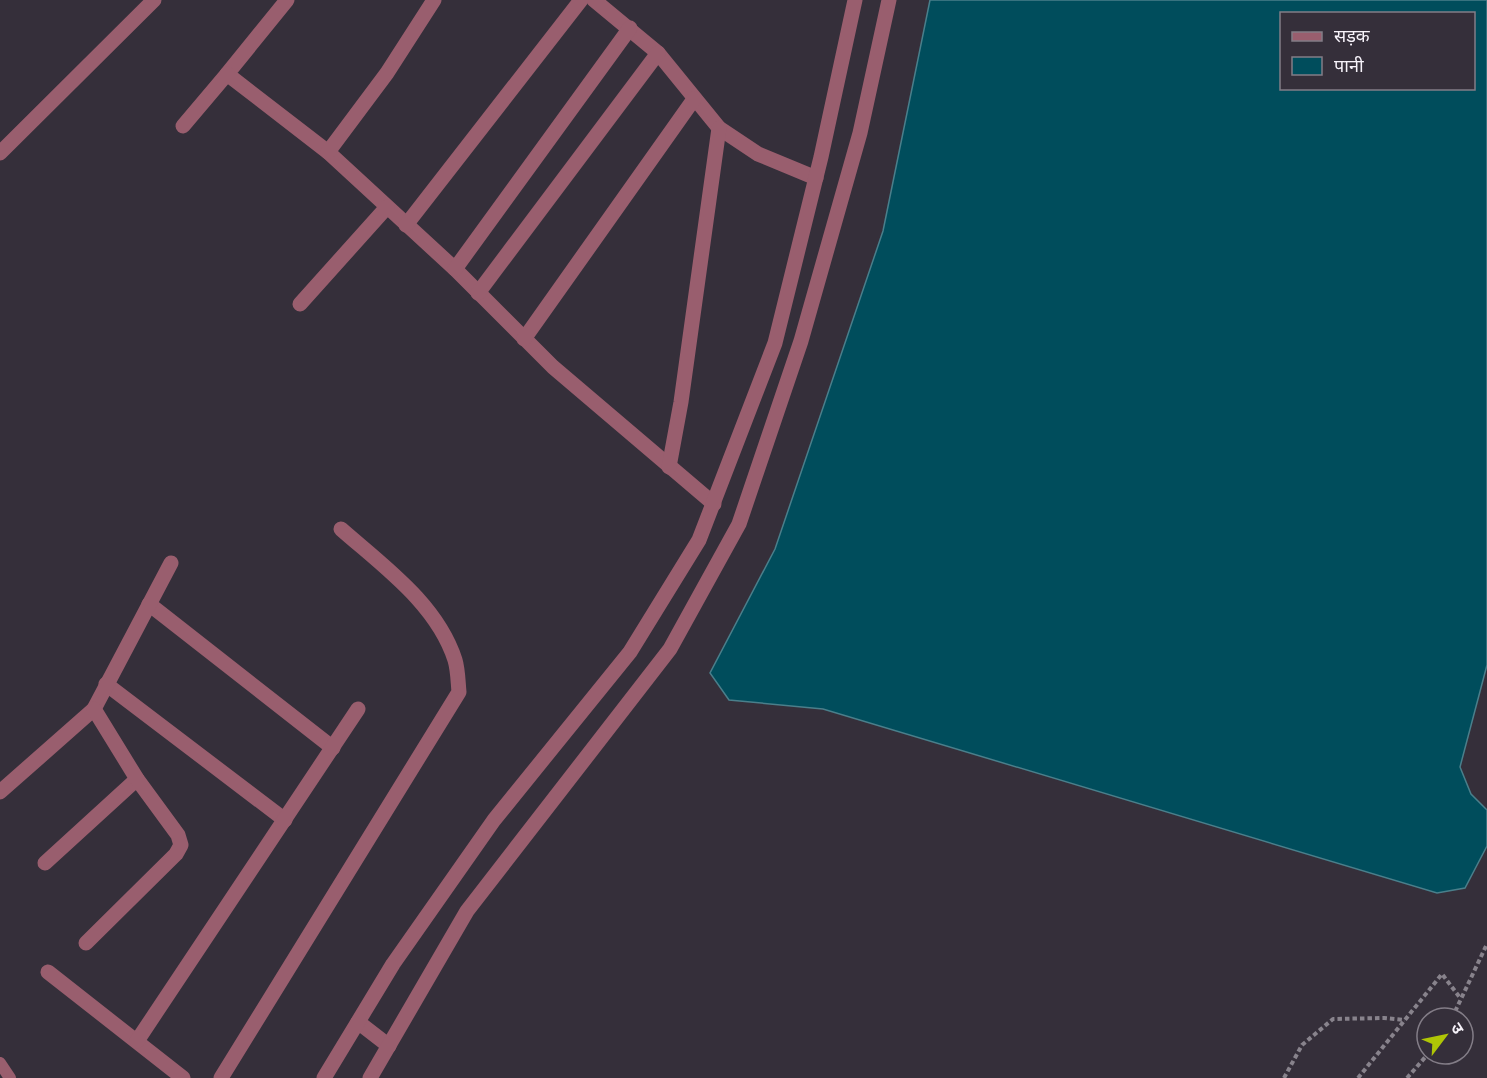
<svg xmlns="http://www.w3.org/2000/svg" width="1487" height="1078" font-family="Bitter,'Noto Sans Devanagari',serif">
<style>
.water{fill:#004d5c;stroke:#4a7f8b;stroke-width:1.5;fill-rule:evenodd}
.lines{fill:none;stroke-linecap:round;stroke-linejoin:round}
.path{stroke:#88838c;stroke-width:4;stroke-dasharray:4.5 3;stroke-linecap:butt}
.service{stroke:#995e6e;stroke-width:12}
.minor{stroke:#995e6e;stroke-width:15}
</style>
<rect width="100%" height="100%" fill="#352f3a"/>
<path class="water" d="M930 0H1487V665L1460 767 1471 794 1487 810V846L1465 888 1437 893 823 709 729 700 710 673 775 549 883 231ZM1282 14H1474V88H1282Z"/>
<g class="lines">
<g class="path">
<path d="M1452 1018 1487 944"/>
<path d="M1284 1078 1302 1045 1333 1019 1384 1018 1405 1020"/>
<path d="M1358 1078 1442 974 1461 999"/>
<path d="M1407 1078 1428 1054"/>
</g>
<path class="service" d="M0 1063 10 1078"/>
<g class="minor">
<path d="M287 0 227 74 328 152 455 269 553 367 714 504"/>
<path d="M594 0 658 53 719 128 758 154 816 178"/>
<path d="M183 126 227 74"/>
<path d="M328 152 387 73 434 0"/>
<path d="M0 153 154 0"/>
<path d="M406 225 581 0"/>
<path d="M455 269 630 28"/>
<path d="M478 293 658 53"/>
<path d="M300 304 387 207"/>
<path d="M524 339 694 99"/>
<path d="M669 467 681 402 719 128"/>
<path d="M149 604 333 748"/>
<path d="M106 684 285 820"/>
<path d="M0 792 94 709 171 563"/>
<path d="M45 863 137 779"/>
<path d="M86 943 176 854 181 845 178 835 137 779 94 709"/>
<path d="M48 972 183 1078"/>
<path d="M358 1022 389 1046"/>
<path d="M137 1041 358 709"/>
<path d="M221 1078 459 692C458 682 458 670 455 660 437 604 383 566 341 529"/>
<path d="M324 1078 393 964 494 820 630 652 699 540 775 343 821 157 855 0"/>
<path d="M370 1078 467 911 670 649 739 524 801 341 860 133 889 0"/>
</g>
</g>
<rect x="1280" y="12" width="195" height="78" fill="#352f3a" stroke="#837d87" stroke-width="1.5"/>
<rect x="1292" y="32" width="30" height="9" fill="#995e6e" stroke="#837d87" stroke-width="1.5"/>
<text x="1334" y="42" font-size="18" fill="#f7f3fa">सड़क</text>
<rect x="1292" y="57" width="30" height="18" fill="#004d5c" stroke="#837d87" stroke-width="1.5"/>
<text x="1334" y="72" font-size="18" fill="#f7f3fa">पानी</text>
<g transform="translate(1445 1036) rotate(58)"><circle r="28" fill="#352f3a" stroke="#837d87" stroke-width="1.5"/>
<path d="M0-4.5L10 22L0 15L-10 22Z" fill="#afc506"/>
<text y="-9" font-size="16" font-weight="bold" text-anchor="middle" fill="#f7f3fa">उ</text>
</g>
</svg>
